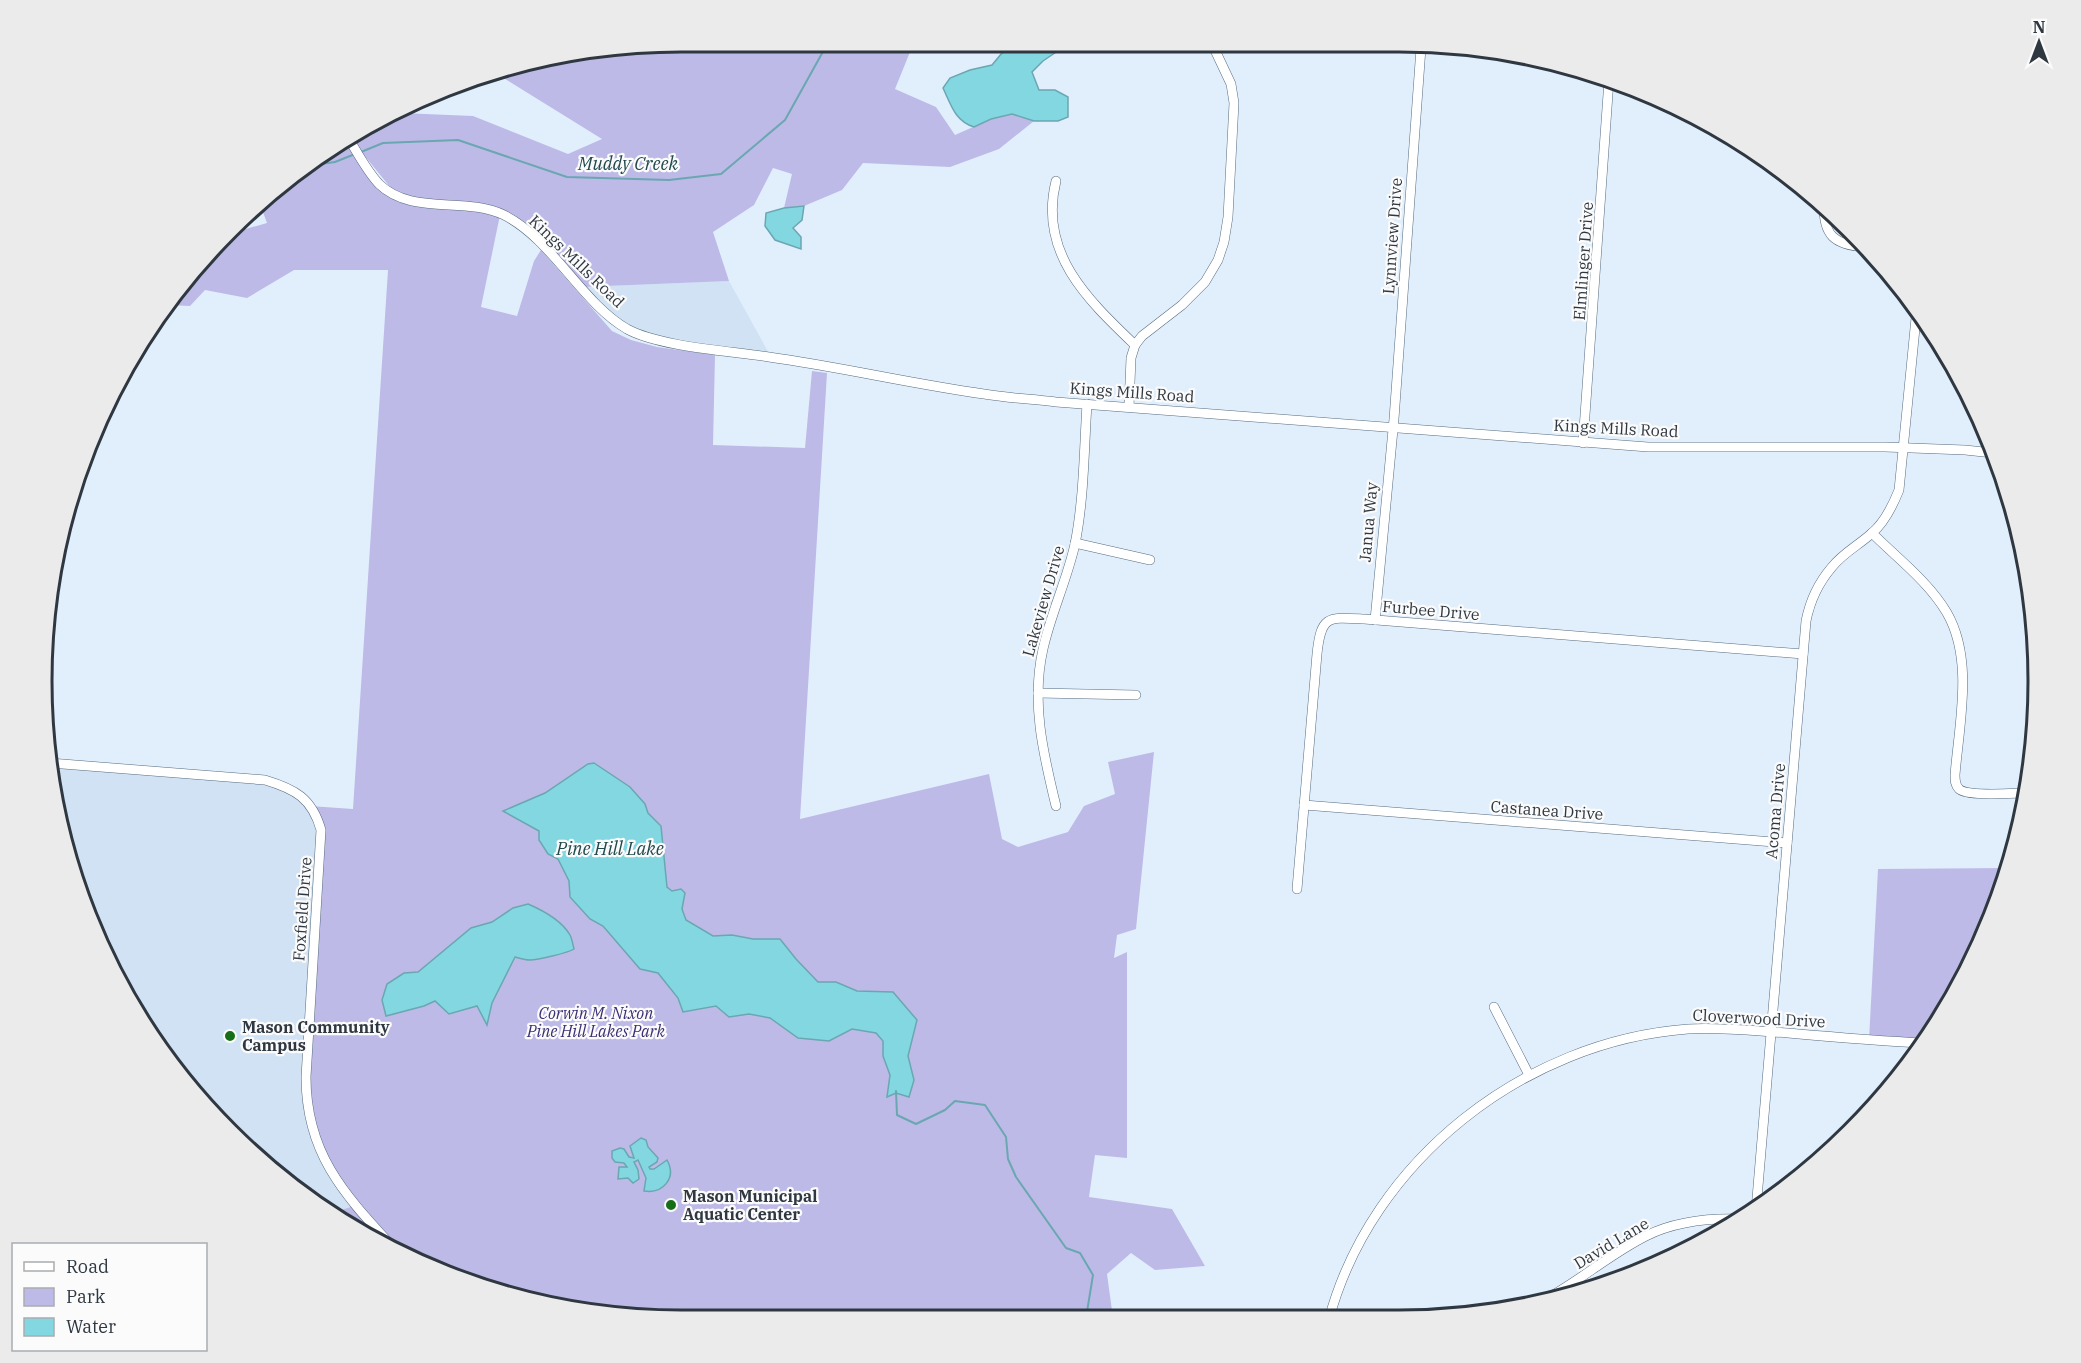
<svg xmlns="http://www.w3.org/2000/svg" width="2081" height="1363" font-family="'IBM Plex Serif',serif">
<style>
.built{fill:#d0e2f3}
.green{fill:#bdbae8}
.water{fill:#83d7e1;stroke:#6aa7b1;stroke-width:1.5}
.lines{fill:none;stroke-linecap:round;stroke-linejoin:round}
.stream{stroke:#6aa7b1;stroke-width:2}
.minor-casing{stroke:#566b7f;stroke-width:10}
.minor{stroke:#fff;stroke-width:9}
.poi-dot{fill:#176e18;stroke:#fbfbfb;stroke-width:2}
.labels{text-anchor:middle;stroke-width:4.5;stroke-linejoin:round;paint-order:stroke}
.street-label{font-size:16px;fill:#2f3841;stroke:#fbfbfb}
.park-label{font-size:16px;font-style:italic;fill:#3c2f73;stroke:#fbfbfb}
.poi-label{font-size:16px;font-weight:bold;fill:#2f3841;stroke:#fbfbfb;text-anchor:start}
.water-label{font-size:18px;font-style:italic;fill:#21494d;stroke:#fbfbfb}
.rim{fill:none;stroke:#2f3841;stroke-width:3}
</style>
<rect width="100%" height="100%" fill="#e1effd"/>
<g class="built">
<path d="M729 281 771 357 684 345 627 329 582 287Z"/>
<path d="M50 763 285 786 318 820 399 1255 260 1162 174 1071 128 1002 64 847Z"/>
</g>
<g class="green">
<path d="M598 48H949L947 51 910 52 895 89 936 107 955 135 991 119 1012 114 1034 121 999 149 950 167 863 163 842 190 804 206 784 208 792 174 773 168 754 205 713 232 729 281 582 287 544 246 500 215 481 307 517 316 534 261 541 250 612 331 631 340 657 347 715 355 713 445 805 448 812 371 827 373 800 819 989 774 1002 839 1018 847 1068 832 1084 806 1115 794 1108 762 1154 752 1136 929 1117 935 1114 958 1127 952V1158L1095 1155 1089 1197 1172 1209 1205 1266 1155 1270 1131 1253 1107 1274 1113 1318 598 1315 516 1299 399 1255 335 1212 354 1206 330 1171 306 1093 321 847 310 806 353 809 388 270H294L247 298 205 290 190 306 167 305 174 292 224 235 267 223 260 204 326 150 349 139 372 175 395 193 350 138 401 113 473 116 568 154 602 139 494 72Z"/>
<path d="M2009 868 2005 887 1953 1002 1924 1043 1869 1040 1878 869Z"/>
</g>
<g class="water">
<path d="M1018 48H1062L1043 61 1032 72 1039 90H1055L1068 97V117L1058 121H1034L1012 114 991 119 974 127C955 121 951 105 943 88L950 78 970 70 992 65 1002 53Z"/>
<path d="M804 206 802 220 793 228 801 237V249L775 240 765 226 766 213 784 208Z"/>
<path d="M594 763 630 787 645 804 648 813 661 826 667 887 672 891 681 889 685 893 682 909 686 920 713 936 732 935 753 939H780L796 959 818 982H836L857 991 893 992 917 1020 908 1056 914 1080 909 1097 896 1093 887 1097 890 1075 883 1056V1041L876 1033 852 1029 829 1041 798 1038 770 1018 749 1014 729 1017 716 1006 683 1012 678 998 658 973 640 969 603 926 590 919 570 897 569 881 558 859 548 854 539 840V831L503 811 545 793 588 764Z"/>
<path d="M528 904C542 910 562 921 570 935 572 939 573 945 574 949 568 953 537 960 530 960 525 960 519 958 515 957L492 1003 487 1025 477 1006 449 1014 435 1001 424 1006 386 1016 382 1000 387 984 404 973 418 972 471 928 492 922 513 908Z"/>
<path d="M641 1138 646 1140 648 1147 658 1158 657 1162 649 1167 650 1169H654L667 1160C677 1178 663 1194 644 1191L646 1178 638 1160 634 1162 638 1170 639 1179 633 1183 628 1178 618 1179 619 1167H627L624 1163 615 1162 612 1158V1151L620 1148 624 1149 629 1157 634 1158 630 1146Z"/>
</g>
<g class="lines">
<g class="stream">
<path d="M361 152 383 143 458 140 567 177 669 180 721 174 785 120 825 48"/>
<path d="M306 166 335 162 355 154"/>
<path d="M896 1091 897 1115 916 1124 945 1110 955 1101 985 1105 1006 1137 1008 1159 1016 1177 1066 1248 1080 1253 1093 1275 1086 1318"/>
</g>
<defs>
<g id="minor">
<path d="M349 139C358 154 367 171 379 184 412 216 465 196 504 215 553 240 581 302 627 329 660 347 731 351 769 357 841 367 912 384 984 394 1008 398 1032 399 1056 402L1648 447H1885L1965 450 1993 453"/>
<path d="M1056 181C1038 253 1088 300 1135 345"/>
<path d="M1824 204C1823 235 1834 245 1865 247"/>
<path d="M1129 407 1131 358 1135 345 1142 336 1182 305 1205 282 1218 260 1224 242 1228 217 1234 103 1231 84 1214 48"/>
<path d="M1583 443 1609 80"/>
<path d="M1872 533C1897 558 1929 582 1947 613 1974 660 1959 724 1955 775 1955 780 1955 785 1959 789 1968 797 2014 793 2027 793"/>
<path d="M1075 543 1150 560"/>
<path d="M1375 620 1394 419 1421 48"/>
<path d="M1038 693 1136 695"/>
<path d="M50 763 265 780C295 789 312 798 321 830L306 1077C306 1159 350 1200 401 1256"/>
<path d="M1304 805 1787 843"/>
<path d="M1056 806C1043 753 1031 702 1043 649 1051 613 1067 580 1075 544 1084 499 1084 450 1087 404"/>
<path d="M1297 889 1317 654C1321 615 1328 617 1364 619L1803 654"/>
<path d="M1494 1007 1529 1075"/>
<path d="M1756 1210 1806 621C1810 601 1819 582 1832 567 1843 553 1859 545 1872 533 1884 523 1893 505 1899 490L1917 308"/>
<path d="M1537 1304C1575 1285 1608 1255 1646 1236 1676 1221 1708 1218 1741 1219"/>
<path d="M1240 1316 1251 1319"/>
<path d="M1329 1319C1372 1160 1525 1041 1688 1029 1721 1027 1755 1031 1788 1033 1833 1037 1878 1041 1924 1043"/>
</g>
</defs>
<use href="#minor" class="minor-casing"/>
<use href="#minor" class="minor"/>
</g>
<g class="poi-dot">
<circle cx="230" cy="1036" r="6"/>
<circle cx="671" cy="1205" r="6"/>
</g>
<g class="labels">
<g class="street-label">
<text transform="translate(1392 236) rotate(-86)" y="6">Lynnview Drive</text>
<text transform="translate(577 261) rotate(44)" y="6">Kings Mills Road</text>
<text transform="translate(1583 261) rotate(-86)" y="6">Elmlinger Drive</text>
<text transform="translate(1132 392) rotate(4)" y="6">Kings Mills Road</text>
<text transform="translate(1616 428) rotate(3)" y="6">Kings Mills Road</text>
<text transform="translate(1368 522) rotate(-85)" y="6">Janua Way</text>
<text transform="translate(1043 601) rotate(-74)" y="6">Lakeview Drive</text>
<text transform="translate(1431 610) rotate(5)" y="6">Furbee Drive</text>
<text transform="translate(1547 810) rotate(4)" y="6">Castanea Drive</text>
<text transform="translate(1775 811) rotate(-85)" y="6">Acoma Drive</text>
<text transform="translate(302 909) rotate(-86)" y="6">Foxfield Drive</text>
<text transform="translate(1759 1018) rotate(3)" y="6">Cloverwood Drive</text>
<text transform="translate(1611 1243) rotate(-31)" y="6">David Lane</text>
</g>
<g class="park-label">
<text x="596" y="1019">Corwin M. Nixon<tspan x="596" dy="18">Pine Hill Lakes Park</tspan></text>
</g>
<g class="poi-label">
<text x="242" y="1033">Mason Community<tspan x="242" dy="18">Campus</tspan></text>
<text x="683" y="1202">Mason Municipal<tspan x="683" dy="18">Aquatic Center</tspan></text>
</g>
<g class="water-label">
<text x="628" y="170">Muddy Creek</text>
<text x="610" y="855">Pine Hill Lake</text>
</g>
</g>
<path d="M0 0H2081V1363H0ZM681 52H1399A629 629 0 0 1 2028 681V681A629 629 0 0 1 1399 1310H681A629 629 0 0 1 52 681V681A629 629 0 0 1 681 52Z" fill="#ebebec" fill-rule="evenodd"/>
<path class="rim" d="M681 52H1399A629 629 0 0 1 2028 681V681A629 629 0 0 1 1399 1310H681A629 629 0 0 1 52 681V681A629 629 0 0 1 681 52Z"/>
<rect x="12" y="1243" width="195" height="108" fill="#fbfbfb" stroke="#a9adb1" stroke-width="1.5"/>
<rect x="24" y="1262" width="30" height="9" fill="#ffffff" stroke="#a9adb1" stroke-width="1.5"/>
<text x="66" y="1273" font-size="18" fill="#2f3841">Road</text>
<rect x="24" y="1288" width="30" height="18" fill="#bdbae8" stroke="#a9adb1" stroke-width="1.5"/>
<text x="66" y="1303" font-size="18" fill="#2f3841">Park</text>
<rect x="24" y="1318" width="30" height="18" fill="#83d7e1" stroke="#a9adb1" stroke-width="1.5"/>
<text x="66" y="1333" font-size="18" fill="#2f3841">Water</text>
<g transform="translate(2039 42)" stroke="#fbfbfb" stroke-width="4.5" paint-order="stroke">
<path d="M0-4.5L10 22L0 15L-10 22Z" fill="#2f3841"/>
<text y="-9" font-size="16" font-weight="bold" text-anchor="middle" fill="#2f3841">N</text>
</g>
</svg>
